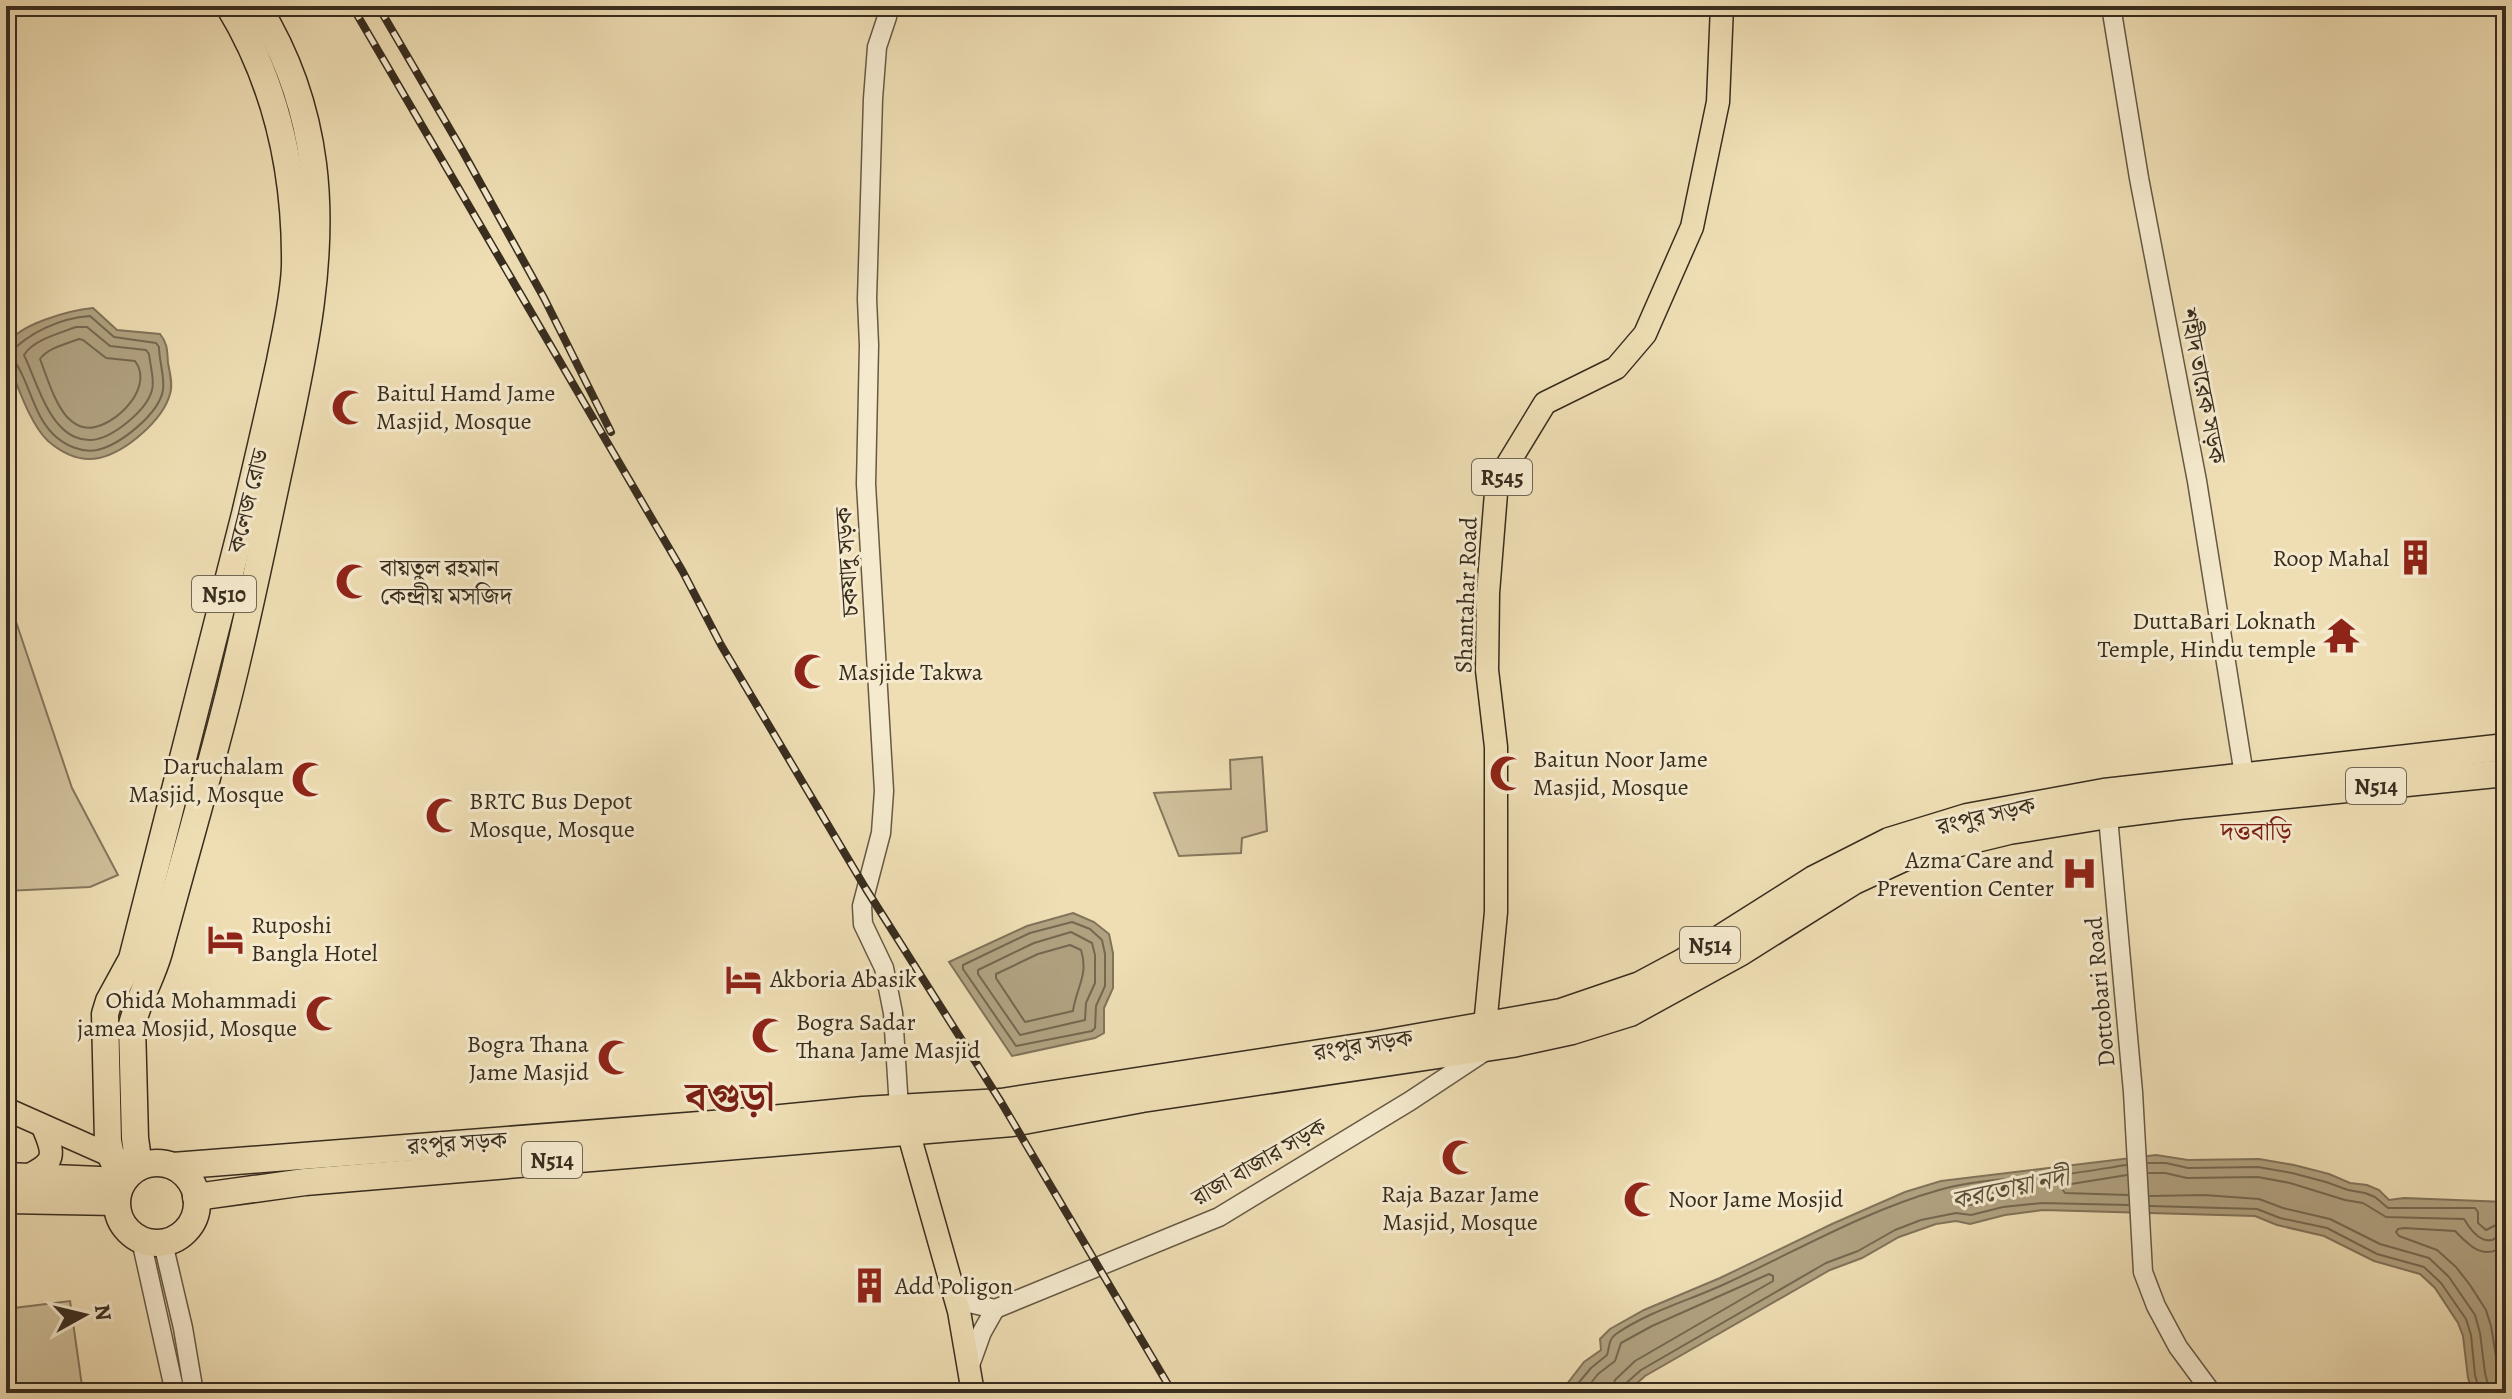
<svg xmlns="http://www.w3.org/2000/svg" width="2512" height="1399" font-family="Alegreya,'Noto Serif Bengali',serif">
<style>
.green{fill:#d0c09b;stroke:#84765d;stroke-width:2}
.water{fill:#b1a281;stroke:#81735a;stroke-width:2}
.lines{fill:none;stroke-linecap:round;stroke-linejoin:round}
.shore{stroke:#746850;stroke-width:2}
.minor-casing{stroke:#665944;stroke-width:21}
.major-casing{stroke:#382d1f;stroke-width:25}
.highway-casing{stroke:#382d1f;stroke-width:29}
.minor{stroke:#f5eace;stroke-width:18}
.major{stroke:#efdeb4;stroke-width:22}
.highway{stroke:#efdeb4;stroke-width:26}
.rail-casing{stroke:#382d1f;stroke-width:8}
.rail{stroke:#f5eace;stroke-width:5;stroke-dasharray:15;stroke-linecap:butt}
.labels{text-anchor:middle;stroke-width:6;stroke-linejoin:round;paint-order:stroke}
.shield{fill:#f5eace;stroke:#716654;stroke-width:2}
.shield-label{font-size:22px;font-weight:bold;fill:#382d1f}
.street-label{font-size:24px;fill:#382d1f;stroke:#f5eace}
.poi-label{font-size:24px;fill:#382d1f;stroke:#f5eace;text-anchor:start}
.neighbourhood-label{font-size:26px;fill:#7a1f14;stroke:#f5eace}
.water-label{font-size:26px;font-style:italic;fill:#5c503c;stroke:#f5eace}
.town-label{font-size:40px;font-weight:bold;fill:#7a1f14;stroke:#f5eace}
</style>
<rect width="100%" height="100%" fill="#efdeb4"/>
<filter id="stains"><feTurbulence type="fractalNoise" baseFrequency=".0025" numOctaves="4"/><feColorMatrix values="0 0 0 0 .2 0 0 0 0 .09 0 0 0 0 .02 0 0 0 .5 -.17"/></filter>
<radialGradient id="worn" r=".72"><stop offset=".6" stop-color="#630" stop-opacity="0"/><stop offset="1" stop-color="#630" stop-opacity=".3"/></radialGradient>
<g class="green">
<path d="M6 592 72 788 118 875 90 887 6 891Z"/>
<path d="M1262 757 1267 831 1242 838 1241 853 1179 856 1154 793 1231 789 1230 760Z"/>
<path d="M70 1301 83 1393H6V1309Z"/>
</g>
<g class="water">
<path d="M93 308 117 330 160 334C168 344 167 351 168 363 170 373 173 385 170 394 163 420 126 452 99 458 80 462 62 453 48 441 29 423 17 383 6 358 6 354 6 349 7 346 16 324 72 310 93 308Z"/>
<path d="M1073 913 1094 922 1109 934 1113 953V988L1104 1008V1033L1095 1038 1012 1056 949 962 1027 926Z"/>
<path d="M2156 1155 2188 1160 2259 1159 2294 1165 2329 1174 2350 1183 2367 1185 2379 1190 2389 1200 2404 1198 2506 1202V1393H2473L2468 1378 2463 1336 2458 1323 2435 1288 2420 1274 2374 1261 2324 1236 2277 1225 2255 1216 2043 1210 2005 1215 1970 1224 1956 1221 1936 1224 1899 1237 1862 1258 1830 1270 1645 1376 1626 1393H1560L1584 1362 1601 1350 1600 1339 1610 1329 1644 1310 1720 1278 1832 1224 1905 1192 1941 1181Z"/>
</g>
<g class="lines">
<g class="shore">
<path d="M90 316 114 337 156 343 159 347C159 361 165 377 163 390 159 414 120 445 97 450 81 453 64 445 53 434 31 412 29 376 9 354 28 333 60 318 90 316Z"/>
<path d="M76 327H87L110 346 146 350 149 354C150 365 155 380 152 390 147 410 113 438 92 440 80 441 68 435 60 426 44 410 34 376 24 355 33 340 60 333 76 327Z"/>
<path d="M79 339 83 340 106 358 135 361C157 390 107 434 83 427 78 426 71 421 67 417 54 402 47 377 40 359 48 348 66 344 79 339Z"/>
<path d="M1072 922 1090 929 1102 940 1105 954V986L1096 1006 1095 1028 1092 1031 1016 1046 963 969V965L1030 933Z"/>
<path d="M1071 932 1092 943 1095 955V983L1086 1003 1085 1020 1020 1035 978 974V970L1034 943Z"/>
<path d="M1070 945 1081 950C1089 975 1076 988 1073 1011L1025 1022 996 978V974L1038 954Z"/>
<path d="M2148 1163H2166L2188 1168 2258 1167 2292 1173 2326 1182 2348 1190 2365 1193 2375 1197 2388 1208H2475L2478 1212V1223L2486 1230 2496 1225 2497 1210 2506 1209"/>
<path d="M2149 1173H2165L2187 1178 2258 1177 2290 1183 2345 1200 2363 1203 2386 1217 2464 1219C2474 1236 2490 1253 2506 1227"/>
<path d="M2127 1175 2065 1185 2062 1189 2065 1193 2128 1195"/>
<path d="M1991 1192 1995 1196 1992 1200 1970 1205 1959 1201 1962 1196Z"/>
<path d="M2150 1196 2204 1195 2259 1199 2283 1208 2330 1219 2380 1244 2429 1258 2449 1277 2475 1315 2480 1333 2485 1373 2490 1393"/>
<path d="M2150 1206 2257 1209 2280 1218 2327 1228 2377 1254 2424 1267 2441 1283 2466 1319 2471 1335 2475 1375 2480 1393"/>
<path d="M1570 1393 1591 1368 1607 1355C1610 1346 1608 1340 1616 1334 1649 1311 1691 1300 1727 1283 1796 1251 1865 1211 1939 1190 1973 1180 2012 1179 2048 1176 2074 1174 2100 1169 2126 1165"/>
<path d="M1583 1393 1598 1374 1615 1361 1621 1343 1652 1326 1769 1274 1773 1276V1281L1635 1361 1615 1380 1612 1393"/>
<path d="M1622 1393 1624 1385 1641 1370 1826 1263 1858 1251 1895 1230 1921 1220 1956 1213 1971 1215 2003 1207 2042 1203 2128 1205"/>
<path d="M2502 1393 2491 1326 2486 1310 2470 1285 2456 1267 2437 1250 2399 1236 2396 1232 2398 1229 2404 1228 2455 1231C2471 1247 2481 1260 2506 1246"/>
</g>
<defs>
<g id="minor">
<path d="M886 6 887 17 877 47 873 99 867 299 869 345 866 484 884 791 881 833 862 906 863 924 884 968 893 1013 899 1108"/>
<path d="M2111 6 2139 178 2197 481 2244 775"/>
<path d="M2107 806 2133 1092 2143 1272 2156 1306 2178 1347 2212 1393"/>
<path d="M141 1240 175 1393"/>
<path d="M163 1243 183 1328 194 1393"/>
<path d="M954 1293 969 1303 995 1309"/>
<path d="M995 1309 1219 1217 1410 1101 1484 1052"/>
<path d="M969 1368 982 1332 995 1309"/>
</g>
<g id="major">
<path d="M1485 1026 1496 912V747L1487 670 1488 593 1496 493 1506 467 1545 403 1616 368 1645 334 1692 227 1718 102 1722 6"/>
<path d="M6 1109 123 1161"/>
<path d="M908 1131 959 1311 973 1393"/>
<path d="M27 1176C56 1162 55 1155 43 1127"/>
</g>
<g id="highway">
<circle cx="157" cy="1203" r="40"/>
<path d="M173 1166 751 1121 863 1110 1001 1102 1378 1044 1561 1012 1640 985 1683 962 1814 879 1889 841 1967 817 2104 792 2506 747"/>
<path d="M139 1167 135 1138 132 1025C138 1000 152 977 159 952 181 870 205 788 226 706 246 628 262 549 279 470 300 371 326 266 313 164 306 109 287 54 257 6"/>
<path d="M6 1176 123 1181"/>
<path d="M123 1181 111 1156 108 1141 105 1014 109 1001 132 959C169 811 208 663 245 514 257 463 269 412 280 361 286 330 294 297 295 266 296 174 277 85 229 6"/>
<path d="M196 1197 305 1182 1012 1123 1142 1099 1512 1044 1572 1031 1630 1013 1741 952 1854 881 1910 855 2009 831 2108 815 2179 806 2506 773"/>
<path d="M6 1200 116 1202"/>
</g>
</defs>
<use href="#minor" class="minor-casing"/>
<use href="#major" class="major-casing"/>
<use href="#highway" class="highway-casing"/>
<use href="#minor" class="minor"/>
<use href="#major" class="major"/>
<use href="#highway" class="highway"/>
<defs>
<g id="rail">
<path d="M352 6 683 572 721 645 866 889 1001 1102 1173 1393"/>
<path d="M378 6 462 150 544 298 611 432"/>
</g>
</defs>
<use href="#rail" class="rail-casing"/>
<use href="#rail" class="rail"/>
</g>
<defs>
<symbol id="mosque-bare" viewBox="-9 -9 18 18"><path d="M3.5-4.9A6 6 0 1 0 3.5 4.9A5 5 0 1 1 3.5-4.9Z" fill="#8f2418" stroke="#f5eace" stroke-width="2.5" paint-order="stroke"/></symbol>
<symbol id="building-bare" viewBox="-9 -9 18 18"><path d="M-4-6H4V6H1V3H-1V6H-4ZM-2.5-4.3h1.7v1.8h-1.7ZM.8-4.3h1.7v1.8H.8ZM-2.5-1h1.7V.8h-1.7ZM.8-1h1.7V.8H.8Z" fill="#8f2418" stroke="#f5eace" stroke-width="2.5" paint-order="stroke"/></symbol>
<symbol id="temple-bare" viewBox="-9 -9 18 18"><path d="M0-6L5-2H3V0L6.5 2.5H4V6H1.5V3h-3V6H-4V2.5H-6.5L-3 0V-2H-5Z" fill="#8f2418" stroke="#f5eace" stroke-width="2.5" paint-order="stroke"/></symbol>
<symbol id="hospital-bare" viewBox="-9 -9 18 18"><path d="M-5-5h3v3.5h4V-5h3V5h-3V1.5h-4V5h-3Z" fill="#8f2418" stroke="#f5eace" stroke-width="2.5" paint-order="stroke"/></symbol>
<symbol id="hotel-bare" viewBox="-9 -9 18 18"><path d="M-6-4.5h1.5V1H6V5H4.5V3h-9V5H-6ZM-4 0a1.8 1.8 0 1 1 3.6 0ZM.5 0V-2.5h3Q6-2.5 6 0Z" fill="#8f2418" stroke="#f5eace" stroke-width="2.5" paint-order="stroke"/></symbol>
</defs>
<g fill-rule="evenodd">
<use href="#mosque-bare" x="324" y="382" width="51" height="51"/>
<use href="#building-bare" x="2390" y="532" width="51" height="51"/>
<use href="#mosque-bare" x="328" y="556" width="51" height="51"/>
<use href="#temple-bare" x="2316" y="610" width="51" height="51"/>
<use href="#mosque-bare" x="786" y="646" width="51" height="51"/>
<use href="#mosque-bare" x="1482" y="748" width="51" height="51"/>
<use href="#mosque-bare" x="284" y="754" width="51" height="51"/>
<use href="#mosque-bare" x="418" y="790" width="51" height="51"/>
<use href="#hospital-bare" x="2054" y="848" width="51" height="51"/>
<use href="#hotel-bare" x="200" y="914" width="51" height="51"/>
<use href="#hotel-bare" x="718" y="954" width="51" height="51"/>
<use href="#mosque-bare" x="298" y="988" width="51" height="51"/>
<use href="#mosque-bare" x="744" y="1010" width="51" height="51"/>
<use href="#mosque-bare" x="590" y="1032" width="51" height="51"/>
<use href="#mosque-bare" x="1434" y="1132" width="51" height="51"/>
<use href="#mosque-bare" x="1616" y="1174" width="51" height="51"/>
<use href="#building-bare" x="844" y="1260" width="51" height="51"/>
</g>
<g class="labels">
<g class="shield">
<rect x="1472" y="459" width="60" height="36" rx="6"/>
<rect x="192" y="576" width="64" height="36" rx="6"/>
<rect x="2346" y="768" width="60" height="36" rx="6"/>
<rect x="1680" y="927" width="60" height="36" rx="6"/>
<rect x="522" y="1142" width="60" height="36" rx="6"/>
</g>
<g class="shield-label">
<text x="1502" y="485">R545</text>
<text x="224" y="602">N510</text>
<text x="2376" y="794">N514</text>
<text x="1710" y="953">N514</text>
<text x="552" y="1168">N514</text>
</g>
<g class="street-label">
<text transform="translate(2203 386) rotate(79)" y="8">শহীদ তারেক সড়ক</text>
<text transform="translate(248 501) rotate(-76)" y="8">কলেজ রোড</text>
<text transform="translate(847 562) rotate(-94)" y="8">চকযাদু সড়ক</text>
<text transform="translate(1466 595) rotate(-88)" y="8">Shantahar Road</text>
<text transform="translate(1986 816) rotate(-13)" y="8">রংপুর সড়ক</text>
<text transform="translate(2100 992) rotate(-95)" y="8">Dottobari Road</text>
<text transform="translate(1363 1045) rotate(-9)" y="8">রংপুর সড়ক</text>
<text transform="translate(457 1143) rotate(-4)" y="8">রংপুর সড়ক</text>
<text transform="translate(1259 1162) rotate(-30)" y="8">রাজা বাজার সড়ক</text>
</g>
<g class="poi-label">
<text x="376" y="401">Baitul Hamd Jame<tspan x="376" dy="28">Masjid, Mosque</tspan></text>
<text x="2389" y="566" text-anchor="end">Roop Mahal</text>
<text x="380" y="576">বায়তুল রহমান<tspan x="380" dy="28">কেন্দ্রীয় মসজিদ</tspan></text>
<text x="2316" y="629" text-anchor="end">DuttaBari Loknath<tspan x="2316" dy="28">Temple, Hindu temple</tspan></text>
<text x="838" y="680">Masjide Takwa</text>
<text x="1533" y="767">Baitun Noor Jame<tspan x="1533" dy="28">Masjid, Mosque</tspan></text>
<text x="284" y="774" text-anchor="end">Daruchalam<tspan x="284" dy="28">Masjid, Mosque</tspan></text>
<text x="469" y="809">BRTC Bus Depot<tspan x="469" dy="28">Mosque, Mosque</tspan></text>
<text x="2054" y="868" text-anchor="end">Azma Care and<tspan x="2054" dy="28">Prevention Center</tspan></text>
<text x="251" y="933">Ruposhi<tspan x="251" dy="28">Bangla Hotel</tspan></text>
<text x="770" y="987">Akboria Abasik</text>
<text x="297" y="1008" text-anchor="end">Ohida Mohammadi<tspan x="297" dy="28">jamea Mosjid, Mosque</tspan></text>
<text x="796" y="1030">Bogra Sadar<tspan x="796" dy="28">Thana Jame Masjid</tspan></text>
<text x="589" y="1052" text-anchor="end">Bogra Thana<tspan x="589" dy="28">Jame Masjid</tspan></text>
<text x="1460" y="1202" text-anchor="middle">Raja Bazar Jame<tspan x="1460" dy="28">Masjid, Mosque</tspan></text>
<text x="1668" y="1207">Noor Jame Mosjid</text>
<text x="895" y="1294">Add Poligon</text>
</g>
<g class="neighbourhood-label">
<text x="2256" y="840">দত্তবাড়ি</text>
</g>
<g class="water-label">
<text transform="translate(2010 1188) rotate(-12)" y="9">করতোয়া নদী</text>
</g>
<g class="town-label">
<text x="730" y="1110">বগুড়া</text>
</g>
</g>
<rect width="2512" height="1399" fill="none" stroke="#efdeb4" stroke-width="32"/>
<rect x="8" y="8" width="2496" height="1383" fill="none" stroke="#382d1f" stroke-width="4"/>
<rect x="16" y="16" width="2480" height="1367" fill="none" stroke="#382d1f" stroke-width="2"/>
<g transform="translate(84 1315) rotate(82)" stroke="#f5eace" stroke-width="6" paint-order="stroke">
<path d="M0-6L14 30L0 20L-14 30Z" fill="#382d1f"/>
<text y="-12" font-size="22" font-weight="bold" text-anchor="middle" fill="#382d1f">N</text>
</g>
<rect width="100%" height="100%" filter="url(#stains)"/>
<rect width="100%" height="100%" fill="url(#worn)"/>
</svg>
